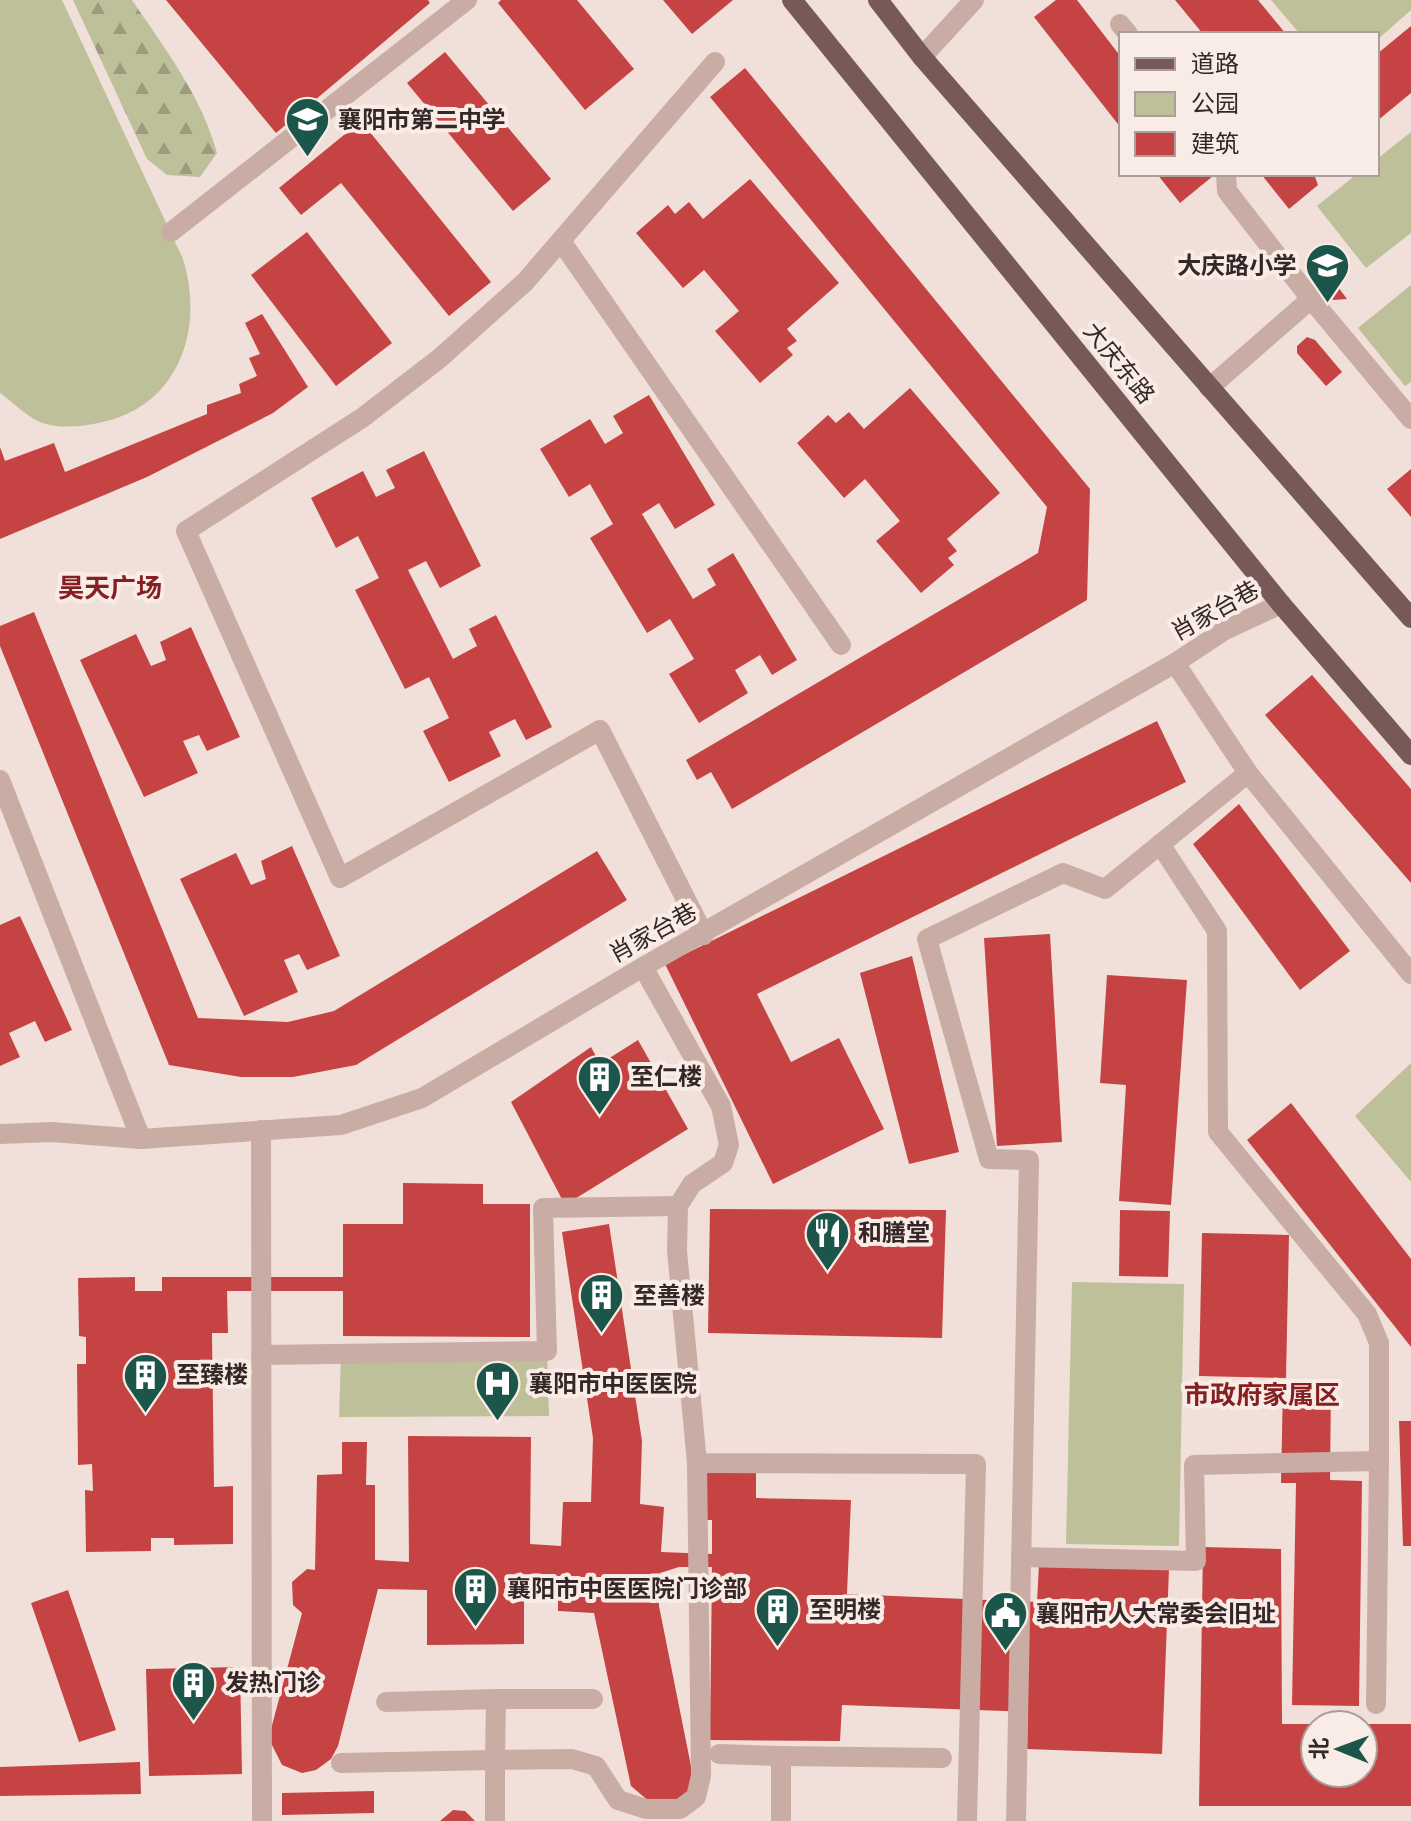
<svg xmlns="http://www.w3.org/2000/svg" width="1411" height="1821" font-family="'Space Grotesk','Noto Sans SC',sans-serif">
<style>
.forest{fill:url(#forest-firs)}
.park{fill:#bdc099}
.building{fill:#c64344}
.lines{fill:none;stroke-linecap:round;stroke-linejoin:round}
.minor{stroke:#c9ada5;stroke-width:20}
.major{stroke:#775a57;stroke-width:20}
.labels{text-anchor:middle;stroke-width:8;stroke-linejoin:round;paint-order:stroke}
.poi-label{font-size:24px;font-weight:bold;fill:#352727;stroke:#f9ebe5;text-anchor:start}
.street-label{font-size:24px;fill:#352727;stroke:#f9ebe5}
.neighbourhood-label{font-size:26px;font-weight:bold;fill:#842021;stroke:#f9ebe5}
</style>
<defs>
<pattern id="forest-firs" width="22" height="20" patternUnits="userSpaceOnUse" patternTransform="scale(2)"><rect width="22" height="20" fill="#bdc099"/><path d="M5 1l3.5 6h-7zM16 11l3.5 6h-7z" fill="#9a9c7d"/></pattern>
</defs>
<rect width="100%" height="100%" fill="#f1e0d9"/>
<path class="forest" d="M73 0H132C165 49 201 95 217 153L200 177 167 175 147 159Z"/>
<g class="park">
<path d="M0 0H62L183 259C204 326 181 402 107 421 87 426 65 429 46 424 31 421 13 402 0 393Z"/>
<path d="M1271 0H1411V10L1377 40V34H1300Z"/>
<path d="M1411 132V233L1366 268 1317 206 1357 174H1377V159Z"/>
<path d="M1411 285V382L1405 386 1358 328Z"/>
<path d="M1411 1063V1182L1355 1116Z"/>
<path d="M1072 1282 1184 1284 1179 1546 1066 1544Z"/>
<path d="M547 1351 549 1416 339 1417 341 1354Z"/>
</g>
<g class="building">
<path d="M166 0H428L430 3 276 133Z"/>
<path d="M501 0H577L634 69 585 110 498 3Z"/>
<path d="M663 0H733L692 34Z"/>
<path d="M1056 0H1077L1121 57V128L1034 17Z"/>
<path d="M1175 0H1258L1286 34H1203Z"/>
<path d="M1411 26V93L1377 121V54Z"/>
<path d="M445 52 551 179 513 211 407 83Z"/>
<path d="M745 68 1090 489 1087 600 732 809 711 772 697 780 686 760 1038 553 1047 507 710 97Z"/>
<path d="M361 121 491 282 449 316 341 183 301 215 279 188Z"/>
<path d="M1157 174H1212L1213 176 1180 203Z"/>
<path d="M1261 174H1314L1318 185 1289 209Z"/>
<path d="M750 179 839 283 787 329 797 341 787 348 793 355 760 383 715 331 739 311 704 270 683 288 636 233 668 205 675 214 689 202 703 219Z"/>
<path d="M307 232 392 343 336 386 251 275Z"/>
<path d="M1324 268 1347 299 1333 300 1319 283Z"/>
<path d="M262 314 308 387 273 413 147 477 0 539V447L5 461 54 443 65 472 207 414V405L241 393 239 384 257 376 249 358 260 354 245 323Z"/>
<path d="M1307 337 1315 340 1342 372 1326 386 1297 353V346Z"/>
<path d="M910 388 1000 493 947 539 957 551 948 558 954 565 921 593 876 541 900 521 865 479 844 498 797 443 828 415 836 423 849 412 864 429Z"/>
<path d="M649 395 715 505 675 529 659 503 642 514 693 599 716 585 707 569 733 553 797 660 772 675 760 655 735 670 748 693 699 723 669 674 694 659 670 619 647 633 590 538 613 524 590 484 569 497 540 449 590 419 605 444 623 433 613 416Z"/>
<path d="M424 451 481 566 440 588 426 561 408 570 453 659 477 646 469 629 496 615 552 727 526 740 515 719 489 732 501 756 449 782 423 731 449 718 429 677 405 689 355 590 379 578 358 536 336 548 311 498 363 471 376 497 395 488 386 470Z"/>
<path d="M1411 469V517L1387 489Z"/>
<path d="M34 612 198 1018 288 1022 334 1011 597 851 627 900 356 1065 293 1077H241L169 1065 0 646V626Z"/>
<path d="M191 627 240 737 207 751 199 735 183 741 198 773 144 797 80 660 136 634 151 666 166 660 160 642Z"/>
<path d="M1312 675 1411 789V883L1265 715Z"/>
<path d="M1157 721 1186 782 757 994 791 1062 839 1038 884 1129 773 1184 665 964Z"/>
<path d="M1239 804 1350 951 1300 990 1193 844Z"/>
<path d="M292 846 340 956 307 970 299 954 284 960 298 992 244 1016 180 879 236 853 251 885 266 879 261 861Z"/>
<path d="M20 916 72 1030 45 1042 35 1021 9 1033 20 1057 0 1066V925Z"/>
<path d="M1050 934 1062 1142 997 1146 984 938Z"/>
<path d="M912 956 959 1152 909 1164 860 973Z"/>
<path d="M1107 975 1187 980 1171 1205 1119 1201 1126 1085 1100 1083Z"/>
<path d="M638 1040 688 1129 565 1205 511 1102 591 1047 600 1064Z"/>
<path d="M1291 1103 1411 1259V1347L1247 1140Z"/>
<path d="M403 1183 483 1184V1204H530V1337L343 1336V1291H227L228 1333H212L214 1487 233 1486V1544L174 1545V1538H151V1551L86 1552 85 1490 93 1491 92 1464 78 1465 77 1364H86V1337L79 1336 78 1278 135 1277V1291H162V1277H343V1224H403Z"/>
<path d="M710 1209 946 1210 942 1338 708 1333Z"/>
<path d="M1120 1210 1170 1211 1168 1277 1119 1276Z"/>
<path d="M609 1224 642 1441 640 1504 664 1507 661 1552 712 1554V1520H702V1471L756 1472V1498L851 1500 847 1594 1037 1602 1039 1564 1169 1569 1162 1754 1027 1749 1028 1712 842 1705 840 1741 710 1740 712 1567H679L660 1573 659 1606 693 1776 690 1790 673 1802 651 1803 631 1786 594 1613 558 1611V1590L524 1589V1644L427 1645V1590L378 1589 338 1746 331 1759 316 1770 302 1773 282 1765 271 1743V1729L302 1613 293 1605 292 1582 307 1569 315 1570 317 1475 342 1474V1442H367L366 1485H375V1560L409 1562 408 1436 531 1437 530 1544 561 1546 563 1502H591L593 1438 562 1232Z"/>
<path d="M1202 1233 1289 1235 1286 1378 1199 1376Z"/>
<path d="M1283 1384H1331L1330 1480 1362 1481 1359 1706 1292 1705 1296 1483H1281Z"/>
<path d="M1399 1421H1411V1546H1403Z"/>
<path d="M1203 1547 1281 1549 1282 1724H1315V1773H1363V1724H1411V1806H1199Z"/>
<path d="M68 1590 116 1730 79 1742 31 1603Z"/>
<path d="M240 1667 242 1774 149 1776 146 1669Z"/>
<path d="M140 1762 141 1794 0 1796V1767Z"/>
<path d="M374 1791V1813L282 1815V1793Z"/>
<path d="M453 1810 465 1811 475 1821H440Z"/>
</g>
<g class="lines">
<g class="minor">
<path d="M1120 24 1128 34"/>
<path d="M922 57 974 0"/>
<path d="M1226 174 1227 191 1311 299"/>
<path d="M171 232 467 0"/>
<path d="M561 241 841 645"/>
<path d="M1209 388 1311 299 1411 419"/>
<path d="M1248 773 1411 974"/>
<path d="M0 780 141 1139"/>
<path d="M1160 844 1217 931 1218 1132 1367 1314 1379 1343V1461"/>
<path d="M704 935 600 730 340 878 186 531 362 418 440 358 525 282 715 62"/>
<path d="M643 967 721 1106 729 1145 723 1163 692 1184 678 1206 677 1251 697 1463 976 1464 967 1821"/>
<path d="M261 1130 262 1821"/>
<path d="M0 1134 52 1132 141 1139 341 1125 422 1098 643 967 1175 663 1225 630 1281 604"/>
<path d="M261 1355 547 1351 543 1208 678 1206"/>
<path d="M1021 1557 1196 1561 1194 1465 1379 1461 1376 1704"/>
<path d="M496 1699H593"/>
<path d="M719 1754 781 1756V1821"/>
<path d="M781 1756 942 1758"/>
<path d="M341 1763 495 1760 496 1699 386 1702"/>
<path d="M495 1821V1760L572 1759 596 1766 618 1800 646 1809H680L696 1797 701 1776 697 1463"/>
<path d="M1016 1821 1029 1160 989 1159 927 939 1063 873 1105 889 1248 773 1175 663"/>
</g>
<g class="major">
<path d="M792 0 1281 604 1411 755"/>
<path d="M878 0 922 57 1411 618"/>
</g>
</g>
<defs>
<symbol id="school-pin" viewBox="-11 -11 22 30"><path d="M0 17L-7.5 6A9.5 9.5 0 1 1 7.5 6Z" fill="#1c564b" stroke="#f9ebe5"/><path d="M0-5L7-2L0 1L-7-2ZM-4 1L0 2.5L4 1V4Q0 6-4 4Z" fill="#fff"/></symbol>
<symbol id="building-pin" viewBox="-11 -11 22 30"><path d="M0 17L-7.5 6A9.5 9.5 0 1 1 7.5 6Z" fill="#1c564b" stroke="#f9ebe5"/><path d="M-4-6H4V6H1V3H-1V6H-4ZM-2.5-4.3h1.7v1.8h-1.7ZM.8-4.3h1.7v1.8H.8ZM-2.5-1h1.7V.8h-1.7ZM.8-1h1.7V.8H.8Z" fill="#fff"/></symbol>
<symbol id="restaurant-pin" viewBox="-11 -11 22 30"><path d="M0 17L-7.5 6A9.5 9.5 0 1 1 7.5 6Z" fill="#1c564b" stroke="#f9ebe5"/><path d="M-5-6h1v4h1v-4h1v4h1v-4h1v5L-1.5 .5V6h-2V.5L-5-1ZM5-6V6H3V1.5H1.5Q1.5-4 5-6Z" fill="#fff"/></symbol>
<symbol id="hospital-pin" viewBox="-11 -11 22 30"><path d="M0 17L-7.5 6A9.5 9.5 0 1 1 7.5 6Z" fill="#1c564b" stroke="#f9ebe5"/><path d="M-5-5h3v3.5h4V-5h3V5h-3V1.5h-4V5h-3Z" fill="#fff"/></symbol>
<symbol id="civic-pin" viewBox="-11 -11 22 30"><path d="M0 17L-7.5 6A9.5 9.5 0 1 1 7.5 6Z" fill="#1c564b" stroke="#f9ebe5"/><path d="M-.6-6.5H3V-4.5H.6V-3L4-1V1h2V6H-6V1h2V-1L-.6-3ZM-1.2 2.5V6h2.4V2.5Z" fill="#fff"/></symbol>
</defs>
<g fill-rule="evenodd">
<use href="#school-pin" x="282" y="94" width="51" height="69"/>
<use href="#school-pin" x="1302" y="240" width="51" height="69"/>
<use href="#building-pin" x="574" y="1052" width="51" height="69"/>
<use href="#restaurant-pin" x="802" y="1208" width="51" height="69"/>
<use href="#building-pin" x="576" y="1270" width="51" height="69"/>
<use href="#building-pin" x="120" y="1350" width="51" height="69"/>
<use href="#hospital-pin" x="472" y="1358" width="51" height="69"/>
<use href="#building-pin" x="450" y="1564" width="51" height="69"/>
<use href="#building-pin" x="752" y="1584" width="51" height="69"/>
<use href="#civic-pin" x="980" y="1588" width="51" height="69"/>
<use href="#building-pin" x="168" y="1658" width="51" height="69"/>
</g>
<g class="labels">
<g class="poi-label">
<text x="338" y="128">襄阳市第二中学</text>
<text x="1297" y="274" text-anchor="end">大庆路小学</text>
<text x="630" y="1085">至仁楼</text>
<text x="858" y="1241">和膳堂</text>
<text x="633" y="1304">至善楼</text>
<text x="176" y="1383">至臻楼</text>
<text x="529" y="1392">襄阳市中医医院</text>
<text x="507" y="1597">襄阳市中医医院门诊部</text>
<text x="809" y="1618">至明楼</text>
<text x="1036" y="1622">襄阳市人大常委会旧址</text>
<text x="225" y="1691">发热门诊</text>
</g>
<g class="street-label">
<text transform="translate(1119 363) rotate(51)" y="8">大庆东路</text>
<text transform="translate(1215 611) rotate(-29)" y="8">肖家台巷</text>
<text transform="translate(653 933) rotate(-29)" y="8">肖家台巷</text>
</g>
<g class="neighbourhood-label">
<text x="110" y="597">昊天广场</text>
<text x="1262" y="1404">市政府家属区</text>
</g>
</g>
<rect x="1119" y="32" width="260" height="144" fill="#f9ebe5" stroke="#ab9d99" stroke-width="2"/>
<rect x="1135" y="58" width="40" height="12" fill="#775a57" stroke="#ab9d99" stroke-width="2"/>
<text x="1191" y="72" font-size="24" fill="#352727">道路</text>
<rect x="1135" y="92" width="40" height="24" fill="#bdc099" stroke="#ab9d99" stroke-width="2"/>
<text x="1191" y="112" font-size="24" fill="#352727">公园</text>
<rect x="1135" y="132" width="40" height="24" fill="#c64344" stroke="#ab9d99" stroke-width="2"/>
<text x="1191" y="152" font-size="24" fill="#352727">建筑</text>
<g transform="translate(1339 1749) rotate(271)"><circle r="38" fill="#f9ebe5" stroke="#ab9d99" stroke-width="2"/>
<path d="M0-6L14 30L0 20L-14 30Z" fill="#1c564b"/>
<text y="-12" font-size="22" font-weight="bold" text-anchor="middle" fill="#352727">北</text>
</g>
</svg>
